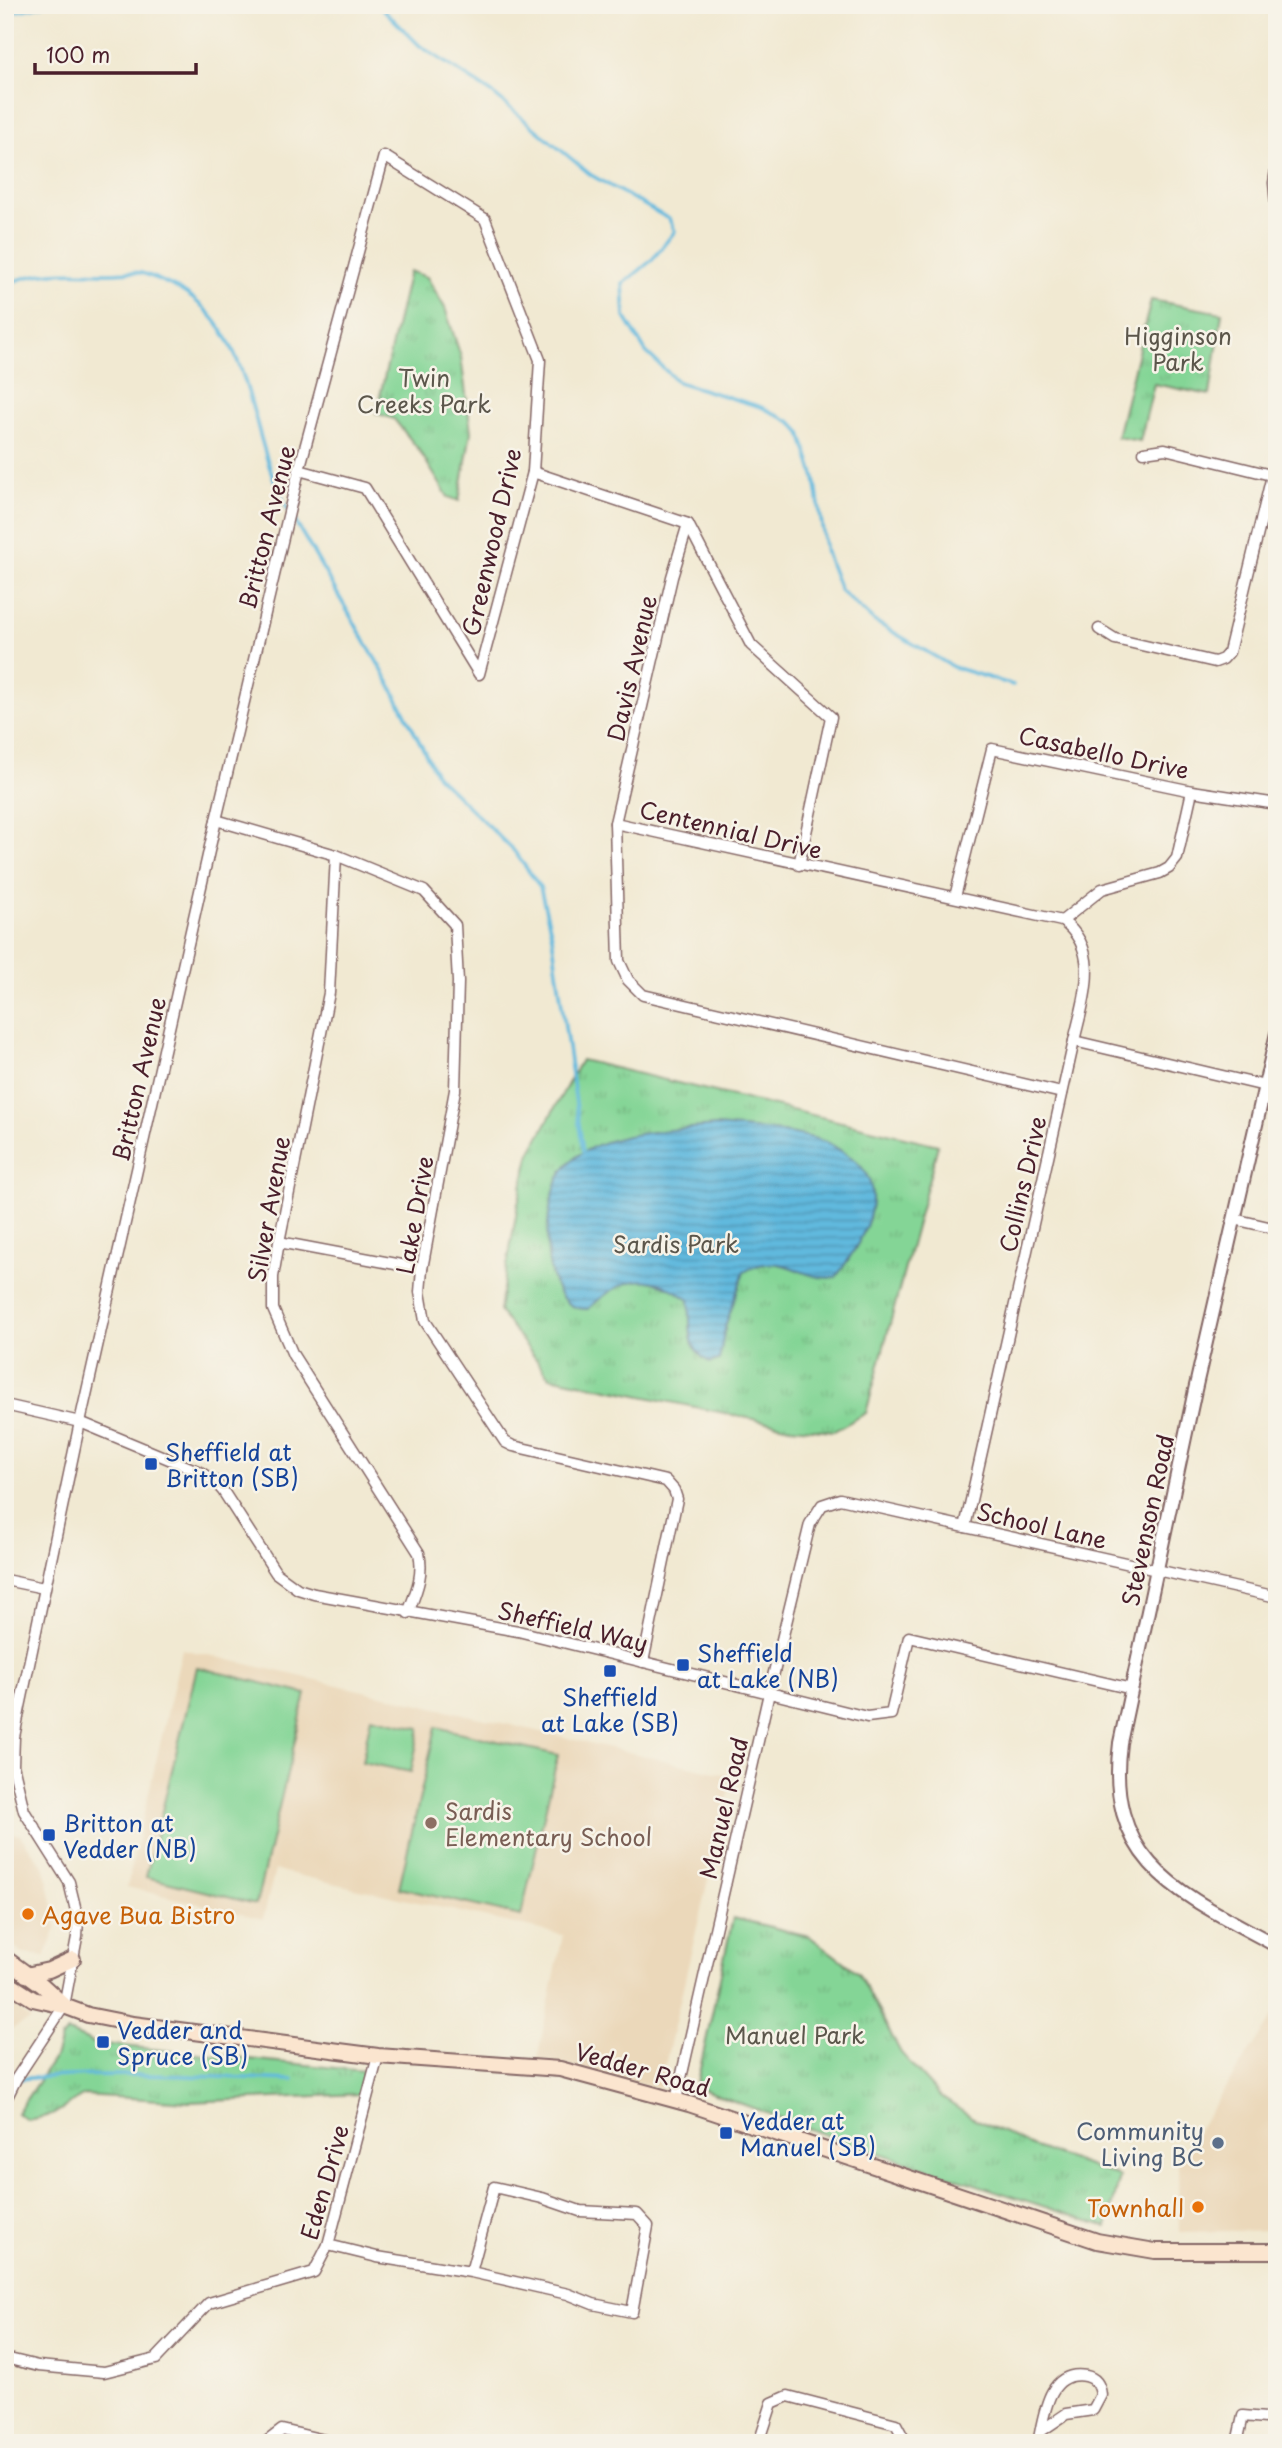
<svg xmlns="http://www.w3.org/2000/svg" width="1282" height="2448" font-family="'Playpen Sans',sans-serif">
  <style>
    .built { fill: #ebd8ba }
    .grass { fill: #84d596; stroke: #677a60; stroke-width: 2 }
    .park { fill: url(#park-tufts); stroke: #677a60; stroke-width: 2 }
    .water { fill: url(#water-rules); stroke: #556c84; stroke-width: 2 }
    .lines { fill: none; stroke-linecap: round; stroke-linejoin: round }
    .stream { stroke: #60b9de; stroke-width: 3.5 }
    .minor-casing { stroke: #846665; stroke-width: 13 }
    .tertiary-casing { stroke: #846665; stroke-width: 16 }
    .secondary-casing { stroke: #846665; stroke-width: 18 }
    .minor { stroke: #fff; stroke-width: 10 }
    .tertiary { stroke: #fff; stroke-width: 12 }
    .secondary { stroke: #fbe5cf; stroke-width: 14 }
    .transit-dot { fill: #1a4fb4; stroke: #f7f3e8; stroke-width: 2.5 }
    .education-dot { fill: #8d6e63; stroke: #f7f3e8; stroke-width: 2.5 }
    .food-dot { fill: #e8710a; stroke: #f7f3e8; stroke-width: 2.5 }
    .service-dot { fill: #5c6f8a; stroke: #f7f3e8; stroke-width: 2.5 }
    .labels { text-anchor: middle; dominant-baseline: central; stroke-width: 5; stroke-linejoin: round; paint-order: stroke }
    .park-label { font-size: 23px; fill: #5b564b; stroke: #f7f3e8 }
    .street-label { font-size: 23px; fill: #4a1f2b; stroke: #f7f3e8 }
    .transit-label { font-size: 23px; fill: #164399; stroke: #f7f3e8; text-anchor: start }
    .education-label { font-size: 23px; fill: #785e54; stroke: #f7f3e8; text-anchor: start }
    .food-label { font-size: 23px; fill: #c56008; stroke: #f7f3e8; text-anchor: start }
    .service-label { font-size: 23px; fill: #4e5e75; stroke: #f7f3e8; text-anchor: end }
  </style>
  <defs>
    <pattern id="park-tufts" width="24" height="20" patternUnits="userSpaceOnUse" patternTransform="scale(1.75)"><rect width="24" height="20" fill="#84d596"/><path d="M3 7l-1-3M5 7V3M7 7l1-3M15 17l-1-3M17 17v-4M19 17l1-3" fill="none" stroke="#74b681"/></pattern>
    <pattern id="water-rules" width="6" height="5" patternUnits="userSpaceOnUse" patternTransform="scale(1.75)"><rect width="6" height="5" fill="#60b9de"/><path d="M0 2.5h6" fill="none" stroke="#5196b4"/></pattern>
  </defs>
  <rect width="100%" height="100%" fill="#f7f3e8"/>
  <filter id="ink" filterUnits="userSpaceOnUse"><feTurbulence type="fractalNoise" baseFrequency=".0143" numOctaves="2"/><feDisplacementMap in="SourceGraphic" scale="14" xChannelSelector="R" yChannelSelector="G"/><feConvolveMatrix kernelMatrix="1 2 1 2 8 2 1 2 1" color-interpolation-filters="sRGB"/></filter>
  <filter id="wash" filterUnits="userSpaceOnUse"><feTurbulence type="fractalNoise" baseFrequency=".00686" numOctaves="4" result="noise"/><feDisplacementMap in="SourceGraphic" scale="28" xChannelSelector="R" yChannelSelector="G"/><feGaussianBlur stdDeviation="1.57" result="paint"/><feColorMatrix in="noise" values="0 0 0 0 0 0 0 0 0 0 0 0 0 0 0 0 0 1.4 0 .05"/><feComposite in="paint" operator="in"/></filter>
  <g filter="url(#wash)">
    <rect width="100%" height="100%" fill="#f1e9d2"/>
    <g class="built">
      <polygon points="182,1649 732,1776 660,2087 537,2059 563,1935 275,1870 263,1919 127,1887"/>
      <polygon points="5,1831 20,1835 45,1869 57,1926 45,1956 24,1954 5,1939"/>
      <polygon points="5,1998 31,2020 5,2032"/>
      <polygon points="1277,2010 1277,2230 1179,2232 1178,2160"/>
    </g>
    <g class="grass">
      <polygon points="197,1667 306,1694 256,1904 146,1877"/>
      <polygon points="371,1717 420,1728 411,1772 362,1762"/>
      <polygon points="436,1727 558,1755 521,1916 399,1888"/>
    </g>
    <g class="park">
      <polygon points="409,271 427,277 445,308 461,357 471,432 459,501 448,497 419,450 394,419 376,413"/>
      <polygon points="1151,300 1222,313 1210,395 1154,384 1140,441 1117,437"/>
      <polygon points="581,1060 938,1145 866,1413 834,1431 791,1427 550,1377 499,1311 518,1204 530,1153"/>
      <polygon points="733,1918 809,1936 858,1973 901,2053 941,2097 971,2117 1032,2146 1120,2177 1107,2227 845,2142 696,2087"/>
      <polygon points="68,2032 94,2043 365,2071 359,2094 189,2102 84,2095 52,2115 27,2120 17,2113 56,2055 61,2038"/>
    </g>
    <path class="water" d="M715,1126C751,1129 792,1130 826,1142C833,1145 839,1150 845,1153C897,1185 863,1241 836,1277C800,1283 784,1248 744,1272L726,1324L719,1360L710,1363C684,1346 692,1328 689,1300C648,1270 624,1276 588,1309C534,1312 541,1194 567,1165C598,1131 673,1130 715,1126Z"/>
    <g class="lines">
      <g class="stream">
        <polyline points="379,5 420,46 492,93 591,175 669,219 675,231 652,260 623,284 625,317 646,352 678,382 761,407 791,422 801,433 815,478 826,553 840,590 874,621 953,667 1013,685"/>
        <polyline points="5,14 43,5"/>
        <path d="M5,285C39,269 72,272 109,273C120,273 131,271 141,273C150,275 158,280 166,283C259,323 244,433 288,509"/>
        <polyline points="292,516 390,684 437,776 514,851 540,887 552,936 583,1152"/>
        <path d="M5,2080C101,2071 197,2076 293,2080"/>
      </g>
    </g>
  </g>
  <g filter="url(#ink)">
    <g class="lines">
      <g class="minor-casing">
        <g id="minor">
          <polyline points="1277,163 1274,183 1277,215"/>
          <polyline points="1144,452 1165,449 1271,475"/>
          <polyline points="533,472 688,524 751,645 831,717 799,865"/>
          <polyline points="1099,629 1115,639 1215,662 1223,659 1229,652 1277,455"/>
          <polyline points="216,820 336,855 424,891 455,925 458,982 455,1090 422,1269 420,1292 425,1321 505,1442 513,1446 666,1481 674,1490 677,1499 643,1662"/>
          <polyline points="615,823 672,577 688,524"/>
          <path d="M336,855L329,993L279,1242L273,1277V1309L293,1355L419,1553C424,1575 416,1592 408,1613"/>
          <polyline points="955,897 992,749 1192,791 1277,804"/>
          <polyline points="1062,921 1102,889 1160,873 1169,868 1177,858 1192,791"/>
          <path d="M1062,1093L643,995L628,980L619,961L615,823L1062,921C1103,950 1083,1001 1074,1041"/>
          <polyline points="1234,1219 1277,1229"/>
          <polyline points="279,1242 422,1269"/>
          <polyline points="5,1405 80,1422 200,1472 214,1481 223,1491 276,1573 298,1589 314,1594 518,1631 867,1717 891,1714 909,1637 1132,1689"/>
          <polyline points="965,1527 1074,1041 1265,1086"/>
          <polyline points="5,1580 44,1588"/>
          <polyline points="676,2100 769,1693 810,1524 822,1505 840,1499 1277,1597"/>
          <polyline points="5,2101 16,2079 64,2006 77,1937 78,1919 69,1882 24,1811 13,1765 14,1737 20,1707 80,1422 216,820 299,470 384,156 485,219 540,360 533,472 479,674 365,488 299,470"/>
          <polyline points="328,2245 377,2257 471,2272 568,2294 593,2304 632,2312 648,2226 637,2214 580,2211 542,2198 494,2187 471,2272"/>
          <polyline points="5,2358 38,2366 104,2372 156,2359 209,2303 314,2272 328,2245 378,2056"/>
          <polyline points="265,2443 282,2430 337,2443"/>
          <polyline points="759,2443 772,2403 788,2396 896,2424 903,2437 903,2443"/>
          <path d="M1038,2443C1044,2417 1047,2369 1086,2376C1096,2378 1100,2385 1101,2395L1093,2410L1066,2414L1041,2431"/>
          <polyline points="1237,2443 1243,2416 1277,2419"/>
        </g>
      </g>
      <g class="tertiary-casing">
        <path id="tertiary" d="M1277,1033L1195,1390L1120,1743C1104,1866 1186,1896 1277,1946"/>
      </g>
      <g class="secondary-casing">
        <g id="secondary">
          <polyline points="5,1958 42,1985 64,2005"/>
          <polyline points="26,1975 49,1970 73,1959"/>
          <polyline points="5,1981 33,1999 64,2006 88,2015 133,2024 378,2056 560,2069 689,2104 1097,2241 1155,2251 1277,2251"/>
        </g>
      </g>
      <use href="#minor" class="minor"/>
      <use href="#tertiary" class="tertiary"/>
      <use href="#secondary" class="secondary"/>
    </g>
  </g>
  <g class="transit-dot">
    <rect x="144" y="1457" width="14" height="14" rx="3.5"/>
    <rect x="676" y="1658" width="14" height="14" rx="3.5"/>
    <rect x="603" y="1664" width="14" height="14" rx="3.5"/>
    <rect x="42" y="1828" width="14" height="14" rx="3.5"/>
    <rect x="96" y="2035" width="14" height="14" rx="3.5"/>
    <rect x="719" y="2126" width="14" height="14" rx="3.5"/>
  </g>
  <circle class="education-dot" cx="431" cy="1823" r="7"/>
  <g class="food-dot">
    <circle cx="28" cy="1914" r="7"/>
    <circle cx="1198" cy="2207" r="7"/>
  </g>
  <circle class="service-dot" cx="1218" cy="2143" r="7"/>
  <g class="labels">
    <g class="park-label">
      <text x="1178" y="335">Higginson<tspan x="1178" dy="26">Park</tspan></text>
      <text x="424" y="377">Twin<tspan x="424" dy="26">Creeks Park</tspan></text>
      <text x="676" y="1243">Sardis Park</text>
      <text x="795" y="2034">Manuel Park</text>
    </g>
    <g class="street-label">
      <text transform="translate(266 527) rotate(-76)">Britton Avenue</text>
      <text transform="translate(491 542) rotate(-77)">Greenwood Drive</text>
      <text transform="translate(631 668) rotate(-77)">Davis Avenue</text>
      <text transform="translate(1104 752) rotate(12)">Casabello Drive</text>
      <text transform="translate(731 829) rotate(13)">Centennial Drive</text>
      <text transform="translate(138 1079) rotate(-77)">Britton Avenue</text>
      <text transform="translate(1022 1184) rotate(-77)">Collins Drive</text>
      <text transform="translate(268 1209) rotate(-80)">Silver Avenue</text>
      <text transform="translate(414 1215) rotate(-80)">Lake Drive</text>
      <text transform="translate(1147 1520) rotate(-78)">Stevenson Road</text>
      <text transform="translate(1042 1525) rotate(13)">School Lane</text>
      <text transform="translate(573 1626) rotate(13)">Sheffield Way</text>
      <text transform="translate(723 1808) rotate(-77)">Manuel Road</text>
      <text transform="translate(643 2069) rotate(16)">Vedder Road</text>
      <text transform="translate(324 2182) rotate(-74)">Eden Drive</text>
    </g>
    <g class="transit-label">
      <text x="165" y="1451">Sheffield at<tspan x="165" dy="26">Britton (SB)</tspan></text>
      <text x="697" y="1652">Sheffield<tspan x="697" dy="26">at Lake (NB)</tspan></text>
      <text x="610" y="1696" text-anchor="middle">Sheffield<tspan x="610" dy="26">at Lake (SB)</tspan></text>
      <text x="63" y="1822">Britton at<tspan x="63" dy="26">Vedder (NB)</tspan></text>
      <text x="117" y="2029">Vedder and<tspan x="117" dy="26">Spruce (SB)</tspan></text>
      <text x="740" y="2120">Vedder at<tspan x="740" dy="26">Manuel (SB)</tspan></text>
    </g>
    <g class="education-label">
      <text x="445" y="1810">Sardis<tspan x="445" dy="26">Elementary School</tspan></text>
    </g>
    <g class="food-label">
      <text x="42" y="1914">Agave Bua Bistro</text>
      <text x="1184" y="2207" text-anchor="end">Townhall</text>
    </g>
    <g class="service-label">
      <text x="1204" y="2130">Community<tspan x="1204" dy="26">Living BC</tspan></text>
    </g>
  </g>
  <rect width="1282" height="2448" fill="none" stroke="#f7f3e8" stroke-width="28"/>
  <path d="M35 63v10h161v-10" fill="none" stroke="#4a1f2b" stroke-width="3.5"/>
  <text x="46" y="63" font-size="21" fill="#4a1f2b" stroke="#f7f3e8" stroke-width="5" paint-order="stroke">100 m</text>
</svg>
